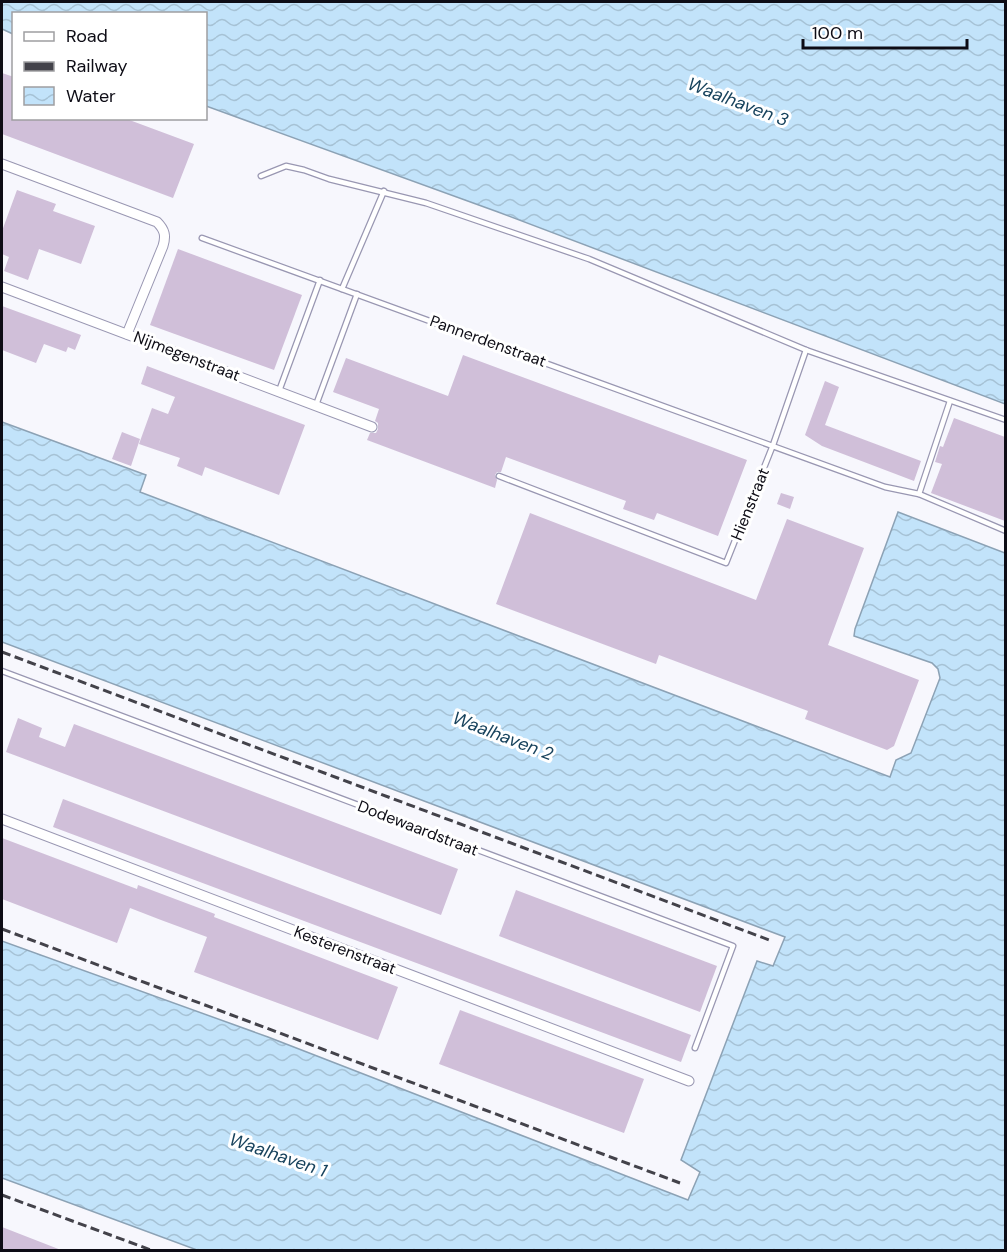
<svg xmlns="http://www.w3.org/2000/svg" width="1007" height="1252" font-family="'DM Sans',sans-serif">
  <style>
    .water { fill: url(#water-waves); stroke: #8ca2b5; stroke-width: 1.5 }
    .building { fill: #d0bfd9 }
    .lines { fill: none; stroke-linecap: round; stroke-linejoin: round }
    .lane-casing { stroke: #9997b2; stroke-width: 7 }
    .street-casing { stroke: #9997b2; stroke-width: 11 }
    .lane { stroke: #fff; stroke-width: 4.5 }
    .street { stroke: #fff; stroke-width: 9 }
    .rail { stroke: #43424a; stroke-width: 3; stroke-dasharray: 9 4.5; stroke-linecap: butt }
    .labels { text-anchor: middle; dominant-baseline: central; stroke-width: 6; stroke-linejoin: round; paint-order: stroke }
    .street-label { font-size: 16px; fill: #0d0c15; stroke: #fff }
    .water-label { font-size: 18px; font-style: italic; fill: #18435d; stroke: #fff }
  </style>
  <defs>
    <pattern id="water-waves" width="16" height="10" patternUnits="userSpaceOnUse" patternTransform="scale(1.5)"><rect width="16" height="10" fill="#c2e3fa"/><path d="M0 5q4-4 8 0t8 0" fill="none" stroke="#a6c2d5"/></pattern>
  </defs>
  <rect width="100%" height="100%" fill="#f7f7fd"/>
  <g class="water">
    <polygon points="2,2 1005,2 1005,404 498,212 206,106 206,14 14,14 13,34 2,29"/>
    <polygon points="2,422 146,475 140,492 890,777 896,760 911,753 940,678 938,669 932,663 854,636 855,629 898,512 1005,553 1005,1250 197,1250 2,1178 2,941 268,1037 688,1200 700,1172 681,1160 757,961 773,966 785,937 2,642"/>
  </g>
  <g class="building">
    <polygon points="2,73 14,77 14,118 124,118 194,144 173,198 2,134"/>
    <polygon points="17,190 56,204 53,211 95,226 81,264 39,249 28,280 4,271 9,257 2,254 2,231"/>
    <polygon points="178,249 302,295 274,370 150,325"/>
    <polygon points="2,306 81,335 75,350 68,347 66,352 44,344 36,363 2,350"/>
    <polygon points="463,355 747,460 718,536 657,513 654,520 623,509 626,501 506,457 501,472 497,472 495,475 497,480 495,488 367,440 370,433 376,433 378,429 378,423 375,421 379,409 333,392 346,358 448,396"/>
    <polygon points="147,366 305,425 279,495 205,467 202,476 177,466 180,458 139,444 152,408 168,414 175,397 141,384"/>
    <polygon points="825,381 839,387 825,425 921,461 914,481 822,446 805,435"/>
    <polygon points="954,418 1005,437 1005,521 931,493 942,464 935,462 940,446 943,447"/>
    <polygon points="122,432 140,439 131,466 112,459"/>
    <polygon points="781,493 794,497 790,509 777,504"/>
    <polygon points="530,513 756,600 787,519 864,548 828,645 919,680 894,746 887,750 805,719 808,711 659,655 656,664 496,604"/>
    <polygon points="18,718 42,728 39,737 65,747 74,724 458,869 441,915 6,752"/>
    <polygon points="63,799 691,1035 681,1062 53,827"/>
    <polygon points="2,838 137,889 138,885 215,914 214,917 398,987 378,1040 194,972 207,937 161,920 130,908 117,943 2,899"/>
    <polygon points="516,890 717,966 700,1012 499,936"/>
    <polygon points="460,1010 644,1079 624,1133 439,1064"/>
    <polygon points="2,1227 61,1250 60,1251 2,1251"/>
  </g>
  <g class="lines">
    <g class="lane-casing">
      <g id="lane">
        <polyline points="261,176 286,166 304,170 329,179 426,203 589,259 806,350 1006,420"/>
        <polyline points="202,238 885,487 919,494 1006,531"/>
        <polyline points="342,289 384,191"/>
        <polyline points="279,391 320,280"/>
        <polyline points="316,405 357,294"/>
        <polyline points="499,476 726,563 773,445 806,350"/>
        <polyline points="919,494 950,401"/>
        <polyline points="2,671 733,946 695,1048"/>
      </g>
    </g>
    <g class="street-casing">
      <g id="street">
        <path d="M2,164L157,222C165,230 166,236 163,246L127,334"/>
        <polyline points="2,287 372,427"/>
        <polyline points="2,819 689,1081"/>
      </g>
    </g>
    <use href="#lane" class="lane"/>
    <use href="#street" class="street"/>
    <g class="rail">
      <polyline points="2,652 772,941"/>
      <polyline points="2,929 680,1183"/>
      <polyline points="2,1195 151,1250"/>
    </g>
  </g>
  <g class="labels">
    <g class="street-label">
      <text transform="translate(488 341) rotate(20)">Pannerdenstraat</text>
      <text transform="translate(187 356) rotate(21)">Nijmegenstraat</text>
      <text transform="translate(750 504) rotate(-68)">Hienstraat</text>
      <text transform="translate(418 828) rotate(21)">Dodewaardstraat</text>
      <text transform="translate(345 950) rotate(21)">Kesterenstraat</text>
    </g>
    <g class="water-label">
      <text transform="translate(738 102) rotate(21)">Waalhaven 3</text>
      <text transform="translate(503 736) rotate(21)">Waalhaven 2</text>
      <text transform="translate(278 1155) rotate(19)">Waalhaven 1</text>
    </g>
  </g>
  <rect width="1007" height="1252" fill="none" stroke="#0d0c15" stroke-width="6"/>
  <rect x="12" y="12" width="195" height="108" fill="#ffffff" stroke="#9e9ea1" stroke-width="1.5"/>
  <rect x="24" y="32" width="30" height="9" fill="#ffffff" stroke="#9e9ea1" stroke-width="1.5"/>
  <text x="66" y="42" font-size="18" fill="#0d0c15">Road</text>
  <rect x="24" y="62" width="30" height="9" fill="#43424a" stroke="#9e9ea1" stroke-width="1.5"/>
  <text x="66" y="72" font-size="18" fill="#0d0c15">Railway</text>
  <rect x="24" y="87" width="30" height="18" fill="url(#water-waves)" stroke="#9e9ea1" stroke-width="1.5"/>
  <text x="66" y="102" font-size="18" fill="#0d0c15">Water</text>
  <path d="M803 39v9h164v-9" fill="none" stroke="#0d0c15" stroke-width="3"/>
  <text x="812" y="39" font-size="18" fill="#0d0c15" stroke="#ffffff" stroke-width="4.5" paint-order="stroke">100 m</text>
</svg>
